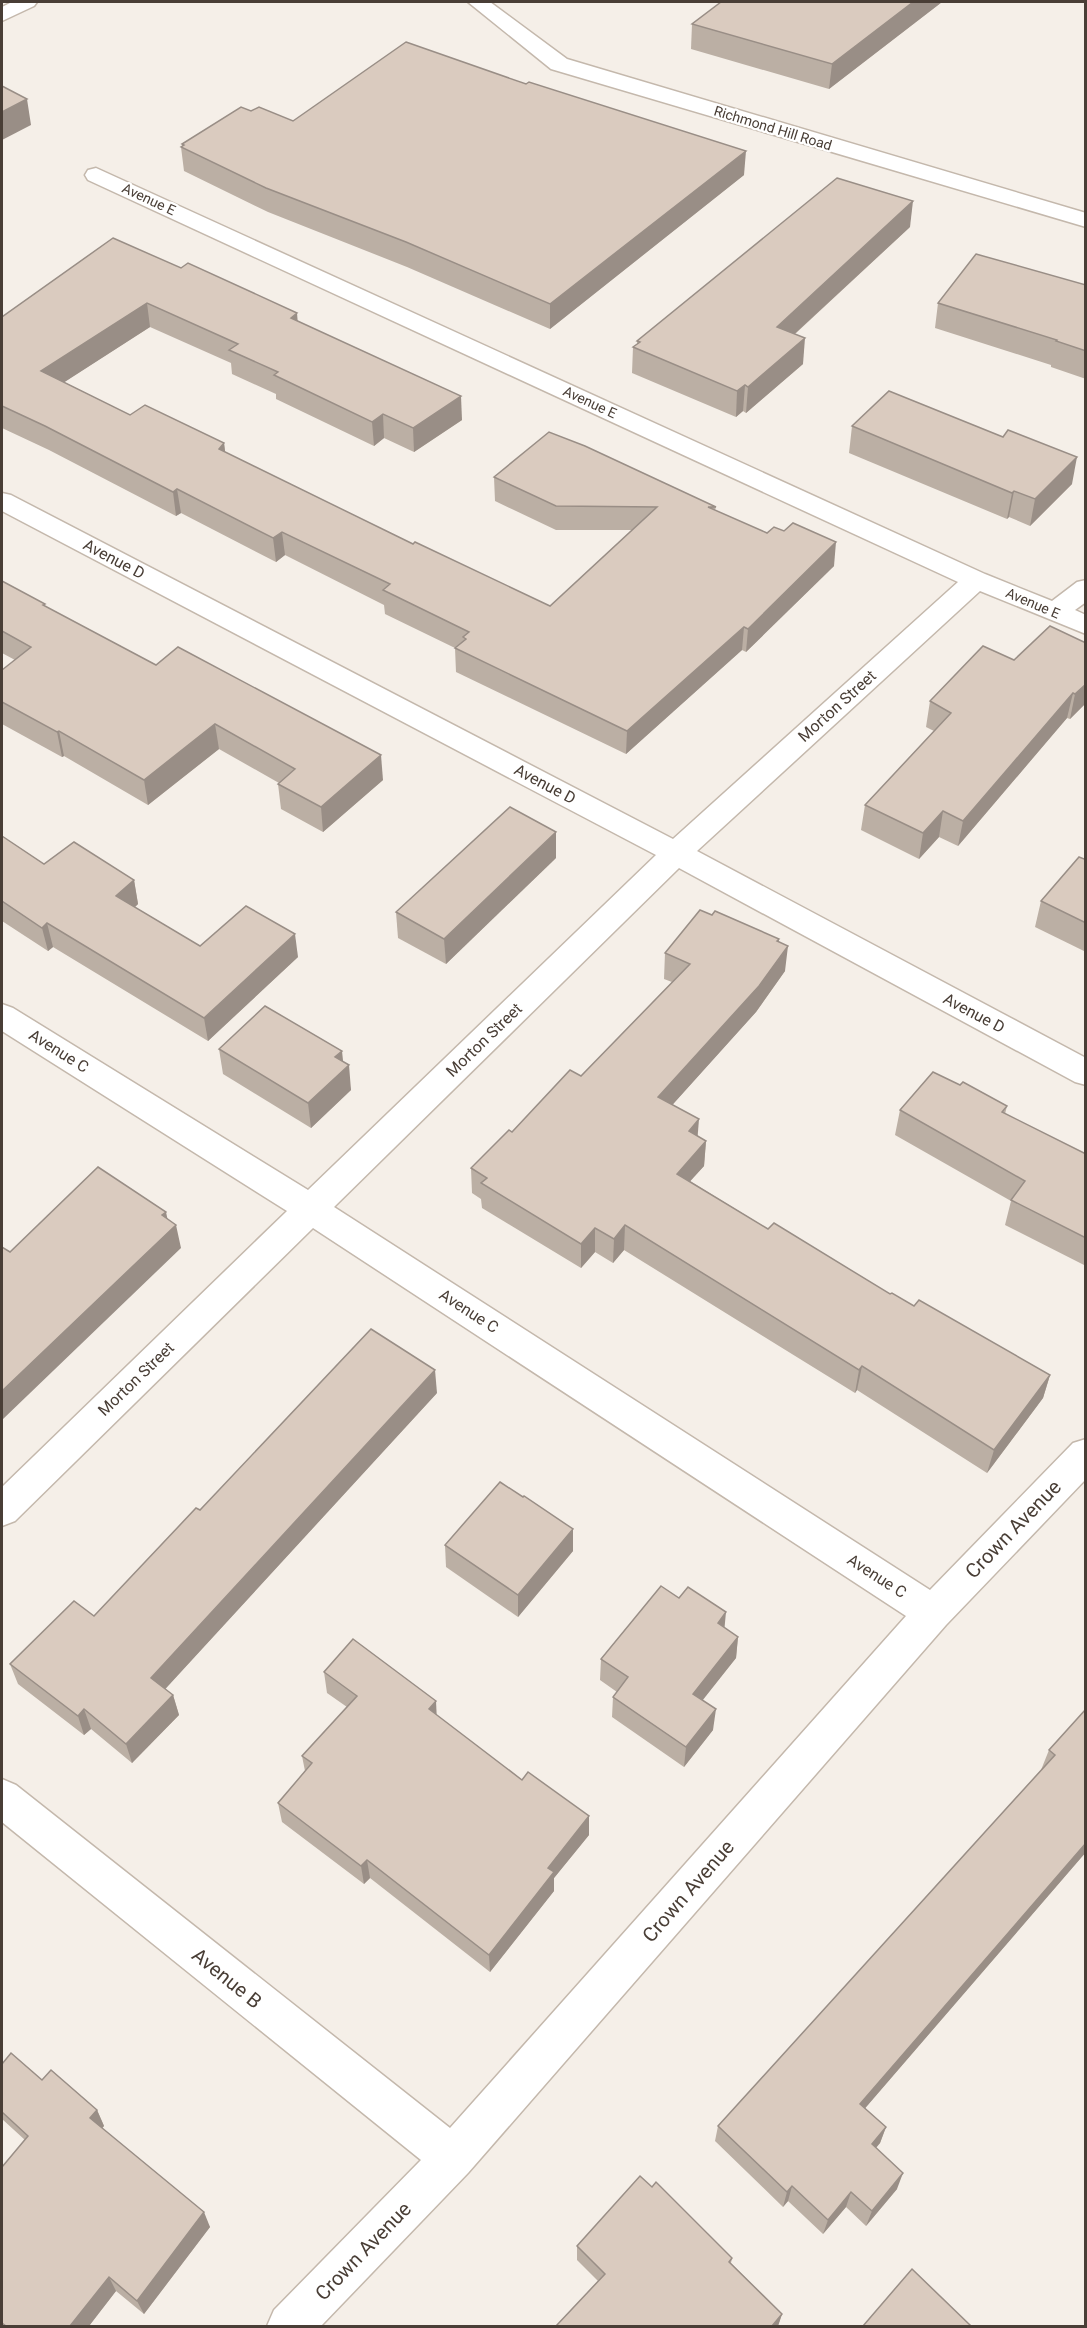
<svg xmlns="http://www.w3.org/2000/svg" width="1087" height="2328" font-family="Roboto,sans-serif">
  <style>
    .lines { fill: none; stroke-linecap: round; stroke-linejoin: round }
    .minor-casing { stroke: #c4b8ac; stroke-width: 3 }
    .minor { fill: #fff; fill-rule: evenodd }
    .wall { fill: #bbafa4 }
    .shaded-wall { fill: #998e86 }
    .building { fill: #dacbbf; stroke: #998e86; stroke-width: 1.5 }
    .labels { text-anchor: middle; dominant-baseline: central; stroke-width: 4.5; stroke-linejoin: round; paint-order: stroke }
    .far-street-label { font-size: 14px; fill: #493e36; stroke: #fff }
    .street-label { font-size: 16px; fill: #493e36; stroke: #fff }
    .near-street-label { font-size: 20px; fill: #493e36; stroke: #fff }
  </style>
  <rect width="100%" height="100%" fill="#f5efe8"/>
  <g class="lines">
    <g class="minor-casing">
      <g id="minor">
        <polygon points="12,2 37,2 34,6 2,21 2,7"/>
        <polygon points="468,2 490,2 567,59 1086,213 1086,227 551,69"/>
        <polygon points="96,168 985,574 1052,601 1077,582 1086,580 1086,602 1075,610 1086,615 1086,634 980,591 697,851 1086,1058 1086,1085 1075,1082 679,868 334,1207 930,1590 1073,1443 1086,1439 1086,1479 946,1625 468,2173 321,2326 267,2326 274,2310 421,2160 2,1822 2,1779 16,1785 450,2128 906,1616 313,1228 15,1521 2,1526 2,1487 287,1211 2,1031 2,1004 13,1008 308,1190 656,855 2,511 2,493 11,495 673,839 958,582 88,180 85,175 88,170"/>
      </g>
    </g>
    <use href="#minor" class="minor"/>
  </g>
  <g class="wall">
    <polygon points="721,2 942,2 829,89 691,49 692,24"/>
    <polygon points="251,111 293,121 744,175 550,329 407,267 268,212 184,171 181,147 182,146 182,144"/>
    <polygon points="910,227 795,334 803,364 746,413 743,411 736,417 632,373 633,347 637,344 637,341"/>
    <polygon points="113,238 298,321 462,420 414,452 384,438 374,446 276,399 276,394 232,374 231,363 150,327 64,382 130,415 224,443 225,452 413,544 550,606 632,530 556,530 495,501 494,477 716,507 715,510 834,566 746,652 742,650 626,754 456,672 455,648 385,614 384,605 285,555 276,562 181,513 176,516 49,450 2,428 2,317"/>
    <polygon points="1086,285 1086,379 1051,367 1051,365 935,328 938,303"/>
    <polygon points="852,426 1072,484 1030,526 1009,517 1007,519 849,453"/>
    <polygon points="2,581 46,607 156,665 383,780 323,832 281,809 278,784 279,783 219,749 148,805 64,756 62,757 2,724 2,670 15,660 2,653"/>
    <polygon points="1086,643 1086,703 1070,719 1067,718 958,846 939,837 919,859 861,830 865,805 934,731 926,727 930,701 1014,660"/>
    <polygon points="2,836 44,864 134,880 138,904 135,907 200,946 298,957 208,1041 53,947 48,951 2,921"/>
    <polygon points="556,858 446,964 398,938 396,912"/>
    <polygon points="1086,858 1086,952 1035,927 1041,901"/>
    <polygon points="779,942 785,971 756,1012 672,1105 697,1136 706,1141 704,1166 690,1181 768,1229 890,1294 1050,1375 1043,1398 987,1473 857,1390 855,1393 624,1250 613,1263 595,1252 581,1268 482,1208 481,1199 472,1193 471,1168 512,1132 581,1076 672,982 664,979 665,953"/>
    <polygon points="219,1049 343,1062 351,1090 311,1128 223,1074"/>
    <polygon points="960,1085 1007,1106 1005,1114 1086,1154 1086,1266 1005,1225 1011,1201 895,1135 900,1110"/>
    <polygon points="437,1393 165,1689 173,1695 179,1715 132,1763 91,1729 84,1735 18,1684 10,1664 94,1616 200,1510"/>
    <polygon points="523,1497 573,1551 518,1617 446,1567 445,1545"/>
    <polygon points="724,1628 738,1637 736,1658 702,1700 713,1730 684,1767 612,1717 613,1697 617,1692 600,1680 601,1659"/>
    <polygon points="324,1672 437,1716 522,1780 589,1816 589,1835 554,1878 554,1891 490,1972 370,1878 364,1884 282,1822 278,1803 305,1771 302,1756 347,1707 327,1693"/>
    <polygon points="1086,1709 1086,1852 865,2108 886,2127 880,2143 876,2148 897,2189 866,2226 846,2207 823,2234 788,2201 783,2207 715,2141 718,2126 1041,1770 1049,1750"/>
    <polygon points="2,2064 42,2080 97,2110 104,2126 102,2128 210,2227 144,2314 116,2291 89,2326 2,2326 2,2167 25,2140 2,2119"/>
    <polygon points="577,2246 732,2258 731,2263 782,2314 778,2326 556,2326 598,2281 577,2260"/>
  </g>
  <g class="shaded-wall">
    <polygon points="913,2 942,2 829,89 832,64"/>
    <polygon points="27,99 31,125 2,140 2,112"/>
    <polygon points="746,151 744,175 550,329 550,304"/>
    <polygon points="913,201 910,227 775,352 777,327"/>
    <polygon points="147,303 150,327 46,394 41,371"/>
    <polygon points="297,313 299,337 291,318"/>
    <polygon points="805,338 803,364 746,413 748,387"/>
    <polygon points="745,385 743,411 736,417 737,391"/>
    <polygon points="461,396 462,420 414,452 413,428"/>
    <polygon points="383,414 384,438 374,446 372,422"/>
    <polygon points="224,443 227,467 219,449"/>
    <polygon points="1077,457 1072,484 1030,526 1035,499"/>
    <polygon points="177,489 181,513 176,516 173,492"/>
    <polygon points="1014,491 1009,517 1007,519 1012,493"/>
    <polygon points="282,532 285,555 276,562 273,538"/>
    <polygon points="836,542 834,566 746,652 748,629"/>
    <polygon points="744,627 742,650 626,754 627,731"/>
    <polygon points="1086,684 1086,703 1070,719 1075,694"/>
    <polygon points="1073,693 1067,718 958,846 963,821"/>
    <polygon points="215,724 219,749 148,805 144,780"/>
    <polygon points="59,731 64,756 62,757 57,732"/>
    <polygon points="381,755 383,780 323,832 321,807"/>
    <polygon points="943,811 939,837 919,859 923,833"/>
    <polygon points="556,832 556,858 446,964 444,939"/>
    <polygon points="134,880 138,904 121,920 116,896"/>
    <polygon points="47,923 53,947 48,951 42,928"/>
    <polygon points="295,934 298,957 208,1041 204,1018"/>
    <polygon points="779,939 777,962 788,946 785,971 756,1012 657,1122 658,1097"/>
    <polygon points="342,1051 344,1070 349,1065 351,1090 311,1128 308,1103 335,1057"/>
    <polygon points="699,1119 697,1144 689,1131"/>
    <polygon points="706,1141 704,1166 675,1198 677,1174"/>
    <polygon points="166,1212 170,1231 176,1225 181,1248 2,1420 2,1391 162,1215"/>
    <polygon points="625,1225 624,1250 613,1263 614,1239"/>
    <polygon points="595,1228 595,1252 581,1268 581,1244"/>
    <polygon points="862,1366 857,1390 855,1393 859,1370"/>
    <polygon points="435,1370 437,1393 157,1698 151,1678"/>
    <polygon points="1050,1375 1043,1398 987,1473 994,1450"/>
    <polygon points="573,1529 573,1551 518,1617 518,1595"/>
    <polygon points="726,1612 724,1633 718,1623"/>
    <polygon points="738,1637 736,1658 691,1715 693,1694"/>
    <polygon points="173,1695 179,1715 132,1763 126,1744"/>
    <polygon points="436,1701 437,1722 429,1709"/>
    <polygon points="84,1709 91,1729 84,1735 78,1716"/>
    <polygon points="716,1709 713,1730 684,1767 686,1747"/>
    <polygon points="589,1816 589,1835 554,1878 554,1891 490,1972 489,1955 548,1868"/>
    <polygon points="1086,1843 1086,1852 855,2120 860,2104"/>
    <polygon points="367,1860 370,1878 364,1884 361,1866"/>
    <polygon points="97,2110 104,2126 98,2133 90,2118"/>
    <polygon points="886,2127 880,2143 866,2159 872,2144"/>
    <polygon points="903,2173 897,2189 866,2226 872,2211"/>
    <polygon points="792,2186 788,2201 783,2207 787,2192"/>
    <polygon points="851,2192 846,2207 823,2234 828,2220"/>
    <polygon points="204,2212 210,2227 144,2314 137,2301"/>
    <polygon points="109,2277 116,2291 89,2326 70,2326"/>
    <polygon points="782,2314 778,2326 772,2326"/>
  </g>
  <g class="building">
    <polygon points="721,2 913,2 832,64 692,24"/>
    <polygon points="406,42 526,84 529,82 746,151 550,304 406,242 266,188 181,147 184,145 182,144 241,107 251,111 259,107 293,121"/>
    <polygon points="2,86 27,99 2,112"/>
    <polygon points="837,178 913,201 777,327 805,338 748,387 745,385 737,391 633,347 640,342 637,341"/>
    <polygon points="113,238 181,268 188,263 297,313 291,318 461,396 413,428 383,414 372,422 274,375 278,372 229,350 238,344 147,303 41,371 130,415 145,405 224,443 219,449 413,544 415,542 550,606 657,507 556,506 494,477 549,432 585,446 716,507 708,507 767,533 774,527 784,531 793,523 836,542 748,629 744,627 627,731 455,648 466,639 463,637 469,632 383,590 390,584 282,532 273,538 177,489 173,492 45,426 2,406 2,317"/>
    <polygon points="976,254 1086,285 1086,351 1056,341 1057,340 938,303"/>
    <polygon points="889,391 1003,437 1008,430 1077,457 1035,499 1014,491 1012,493 852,426"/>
    <polygon points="2,581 45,604 43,605 156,665 178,647 381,755 321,807 278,784 295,769 215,724 144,780 59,731 57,732 2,702 2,670 31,647 2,631"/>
    <polygon points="1050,626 1086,643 1086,684 1075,694 1073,693 963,821 943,811 923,833 865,805 951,713 930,701 983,646 1014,660"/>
    <polygon points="510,807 556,832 444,939 396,912"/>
    <polygon points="2,836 44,864 74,842 134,880 116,896 200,946 246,906 295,934 204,1018 47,923 42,928 2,901"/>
    <polygon points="1079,857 1084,859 1086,858 1086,923 1041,901"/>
    <polygon points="700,910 712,915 715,911 779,939 777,941 788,946 759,986 658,1097 699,1119 689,1131 706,1141 677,1174 768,1229 774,1223 890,1294 892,1293 914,1306 919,1300 1050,1375 994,1450 862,1366 859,1370 625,1225 614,1239 595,1228 581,1244 481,1183 487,1178 471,1168 509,1130 512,1132 570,1070 581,1076 690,964 665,953"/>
    <polygon points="265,1006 342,1051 335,1057 349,1065 308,1103 219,1049"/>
    <polygon points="933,1072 960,1085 963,1082 1007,1106 1002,1112 1086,1154 1086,1238 1011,1200 1025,1181 900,1110"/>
    <polygon points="98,1167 166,1212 162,1215 176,1225 2,1391 2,1247 10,1252"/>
    <polygon points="371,1329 435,1370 151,1678 173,1695 126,1744 84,1709 78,1716 10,1664 74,1601 94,1616 196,1508 200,1510"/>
    <polygon points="500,1482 523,1497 524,1496 573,1529 518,1595 445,1545"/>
    <polygon points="661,1586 679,1598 688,1587 726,1612 718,1623 738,1637 693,1694 716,1709 686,1747 613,1697 628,1677 601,1659"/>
    <polygon points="353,1639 436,1701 429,1709 522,1780 528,1772 589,1816 548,1868 554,1872 489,1955 367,1860 361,1866 278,1803 312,1763 302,1756 357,1696 324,1672"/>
    <polygon points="1086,1709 1086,1843 860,2104 886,2127 872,2144 903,2173 872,2211 851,2192 828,2220 792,2186 787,2192 718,2126 1055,1755 1049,1750"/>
    <polygon points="11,2053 42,2080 51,2070 97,2110 90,2118 204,2212 137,2301 109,2277 70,2326 6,2326 2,2323 2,2167 28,2136 2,2112 2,2064"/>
    <polygon points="640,2176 652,2187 656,2182 732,2258 729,2262 782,2314 772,2326 556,2326 605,2274 577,2246"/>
    <polygon points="912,2269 971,2326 863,2326"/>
  </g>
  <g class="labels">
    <g class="far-street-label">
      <text transform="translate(773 128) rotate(17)">Richmond Hill Road</text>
      <text transform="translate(149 199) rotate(25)">Avenue E</text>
      <text transform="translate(590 402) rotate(25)">Avenue E</text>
      <text transform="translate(1033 603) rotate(23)">Avenue E</text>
    </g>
    <g class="street-label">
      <text transform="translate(114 559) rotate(28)">Avenue D</text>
      <text transform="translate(837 706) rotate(-42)">Morton Street</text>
      <text transform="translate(545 784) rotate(28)">Avenue D</text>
      <text transform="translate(974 1013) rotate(28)">Avenue D</text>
      <text transform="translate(484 1040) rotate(-44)">Morton Street</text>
      <text transform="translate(59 1051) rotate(32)">Avenue C</text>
      <text transform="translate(469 1311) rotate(33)">Avenue C</text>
      <text transform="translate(136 1379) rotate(-44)">Morton Street</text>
      <text transform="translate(877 1576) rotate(33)">Avenue C</text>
    </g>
    <g class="near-street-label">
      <text transform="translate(1013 1529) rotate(-46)">Crown Avenue</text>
      <text transform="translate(688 1891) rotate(-49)">Crown Avenue</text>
      <text transform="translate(227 1978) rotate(39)">Avenue B</text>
      <text transform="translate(363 2251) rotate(-46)">Crown Avenue</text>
    </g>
  </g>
  <rect width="1087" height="2328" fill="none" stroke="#493e36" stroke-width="6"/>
</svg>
